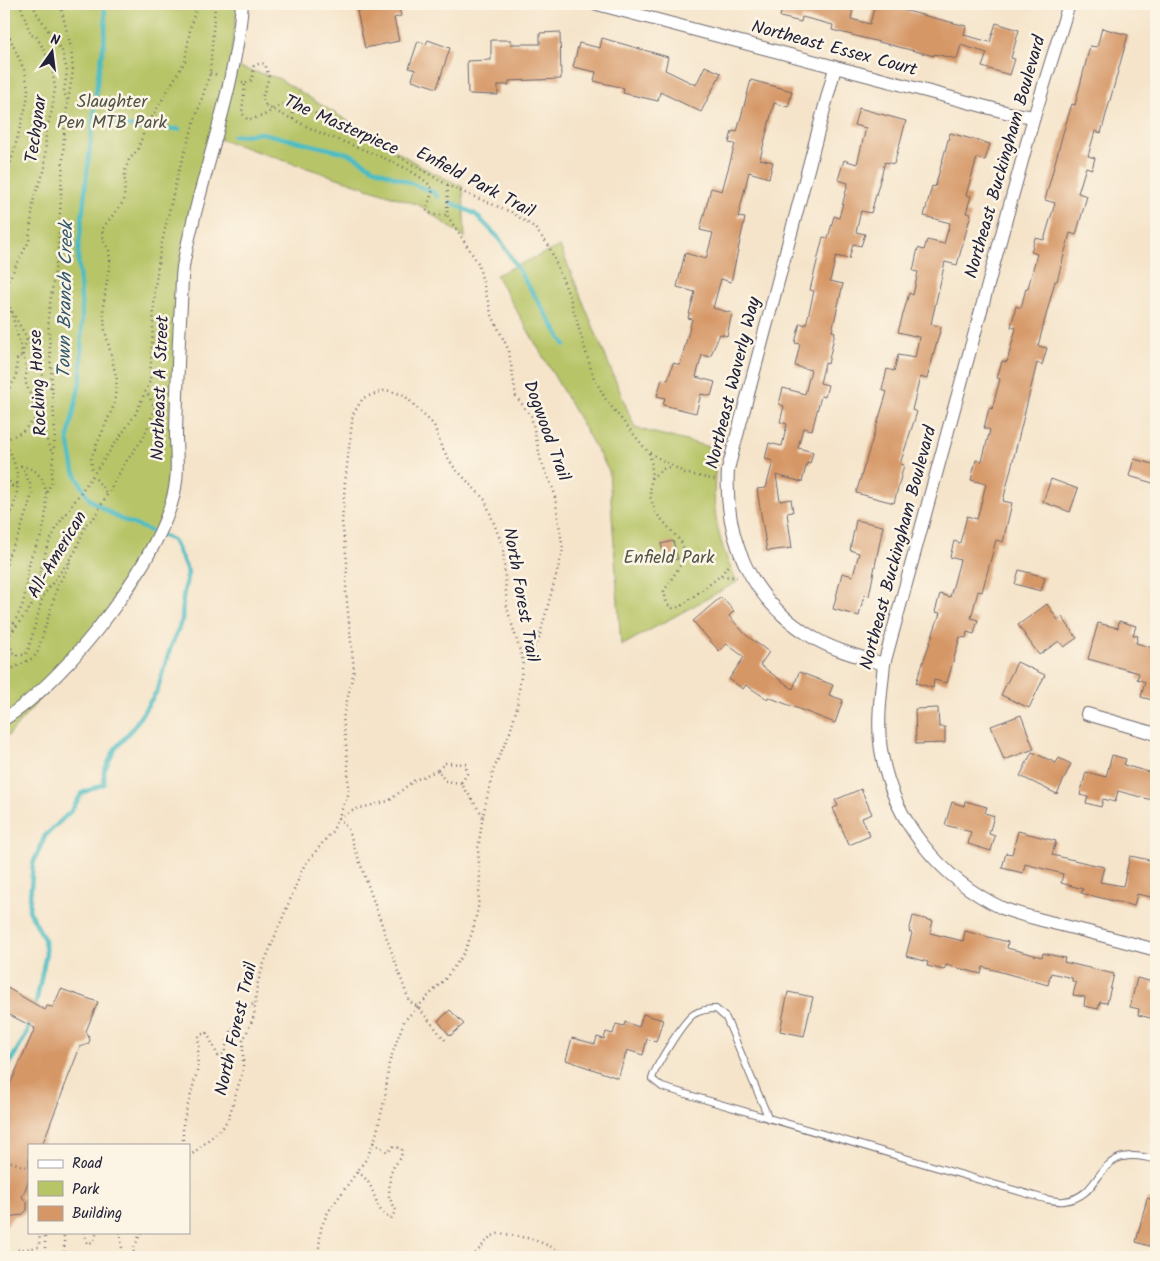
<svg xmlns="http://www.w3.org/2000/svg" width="1160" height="1261" font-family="Kalam,sans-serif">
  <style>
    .green { fill: #b7c567; stroke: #6c7451 }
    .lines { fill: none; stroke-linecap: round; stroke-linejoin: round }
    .stream { stroke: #4dbcc3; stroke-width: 4.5 }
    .building { fill: #d69766 }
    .lane-casing { stroke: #6c666d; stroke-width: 8 }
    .street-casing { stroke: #6c666d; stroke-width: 14 }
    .path { stroke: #6c666d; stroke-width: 2.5; stroke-dasharray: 1 4; stroke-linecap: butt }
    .lane { stroke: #fff; stroke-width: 6 }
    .street { stroke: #fff; stroke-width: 12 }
    .path-bridge { stroke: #6c666d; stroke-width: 2.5; stroke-dasharray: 1 4; stroke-linecap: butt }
    .labels { text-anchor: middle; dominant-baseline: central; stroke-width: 5; stroke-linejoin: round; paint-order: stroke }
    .street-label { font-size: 18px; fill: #22223b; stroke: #fcf5e5 }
    .park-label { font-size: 18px; fill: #4f5348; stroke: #fcf5e5 }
    .water-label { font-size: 19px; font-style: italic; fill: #31586b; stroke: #fcf5e5 }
  </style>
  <rect width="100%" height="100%" fill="#fcf5e5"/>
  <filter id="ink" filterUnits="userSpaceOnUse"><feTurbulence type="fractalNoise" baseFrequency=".02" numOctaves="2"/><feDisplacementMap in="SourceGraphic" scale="10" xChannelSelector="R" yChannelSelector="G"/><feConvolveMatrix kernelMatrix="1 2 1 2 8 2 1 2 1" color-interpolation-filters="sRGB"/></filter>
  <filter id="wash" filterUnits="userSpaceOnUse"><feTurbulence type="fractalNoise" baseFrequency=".0096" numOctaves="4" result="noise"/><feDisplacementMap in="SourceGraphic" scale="20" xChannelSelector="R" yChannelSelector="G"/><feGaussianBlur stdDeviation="1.12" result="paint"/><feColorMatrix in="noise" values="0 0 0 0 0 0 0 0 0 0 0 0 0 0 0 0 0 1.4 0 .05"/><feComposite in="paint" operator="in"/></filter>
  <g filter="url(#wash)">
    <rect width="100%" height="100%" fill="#f5e4ca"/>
    <g class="green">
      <polygon points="4,4 238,4 230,65 278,78 422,167 463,187 465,238 419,205 216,138 185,263 171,499 129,593 9,735 4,738"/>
      <path d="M560,246L635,428L718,449C710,503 714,533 737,582L621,646L609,471L496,275Z"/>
    </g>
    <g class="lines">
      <g class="stream">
        <polyline points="93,120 145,129 179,129"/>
        <polyline points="233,136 262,133 350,154 373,168 433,192 438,197"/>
        <polyline points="450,202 475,214 499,238 565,345"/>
        <path d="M35,1008L46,954L44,939L29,910L33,864L45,836L71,811L82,793L104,784V771L115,749L133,728L157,691L170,649L182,620L183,597L188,572L173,540L118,518L89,499L74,471L68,438L81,378L82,314L78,254L98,75C103,51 108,28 104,4"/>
        <polyline points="4,1072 25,1037 30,1020"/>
      </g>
    </g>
    <g id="blocks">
      <g class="building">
        <polygon points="389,4 398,4 401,16 394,18 399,41 365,48 357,11"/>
        <polygon points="783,4 802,4 815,7 815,4 854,4 851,19 870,24 875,4 887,4 887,6 966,26 964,35 990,42 996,23 1019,30 1011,58 1015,59 1010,75 982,67 987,53 961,45 957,59 934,54 934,56 832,30 833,25 802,17 801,22 780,17"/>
        <polygon points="1102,28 1128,35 1101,133 1095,131 1088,156 1095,158 1092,169 1086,167 1078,193 1087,196 1076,235 1070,233 1057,281 1055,281 1038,346 1047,348 1042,365 1037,363 1003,501 1012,503 1003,542 996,540 982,592 978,591 971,618 978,620 974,634 967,632 966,638 960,637 947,683 934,680 933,688 916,683 940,613 935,612 940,594 950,597 960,560 950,557 954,541 960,543 967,516 977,519 986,484 971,480 976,460 982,461 990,430 984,428 989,408 992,409 1000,379 997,378 1002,361 1007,362 1016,328 1011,327 1016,306 1021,308 1026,288 1028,288 1037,254 1031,252 1035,238 1044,240 1055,203 1045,200 1063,133 1072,104 1075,105 1090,46 1097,47"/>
        <polygon points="560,32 561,79 509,81 509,85 498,85 498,95 468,94 467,61 491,60 491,40 511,40 511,44 540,44 540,33"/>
        <polygon points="602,38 668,57 665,70 696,85 705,66 721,73 701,112 660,92 658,101 623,93 624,88 594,81 596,72 573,67 579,43 600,48"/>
        <polygon points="428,40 450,48 437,88 412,80 415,70 409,68 418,41 426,44"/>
        <polygon points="751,80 792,91 788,107 774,103 760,159 773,162 769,178 749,172 738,217 745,218 731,282 721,279 713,308 732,313 727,336 720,334 710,357 702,355 696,377 715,382 711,396 701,394 696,413 663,405 665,398 657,396 662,379 668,380 673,363 680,365 692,319 688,318 695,292 677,287 685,253 706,259 713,233 700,230 711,188 722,191 735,144 729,143 732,131 737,132"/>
        <polygon points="859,108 906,121 894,164 885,162 871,213 861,211 856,232 865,234 861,246 853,244 849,259 836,256 830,281 843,284 832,331 835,332 828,364 825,363 820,383 828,385 825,397 821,396 812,430 803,428 798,448 813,452 810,464 807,463 802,482 776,475 780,501 791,499 793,512 787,513 792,548 767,551 757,489 766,488 773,461 765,459 769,443 782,446 787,424 780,422 784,406 779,404 783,388 805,394 811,370 795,366 800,344 795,343 800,323 806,325 814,291 810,290 823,237 828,238 834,216 839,218 848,183 838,180 844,160 857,164 866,128 854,125"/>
        <polygon points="950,133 990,144 985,160 977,158 966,195 971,196 966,213 971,214 957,265 945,262 931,324 941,327 927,379 920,377 912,410 917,412 900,464 904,465 894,503 856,493 887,392 882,390 887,369 894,371 898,355 915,358 919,337 898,332 909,293 913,295 918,272 913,271 918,248 924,250 927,240 944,244 950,223 924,216 932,186 935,187"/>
        <polygon points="1134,459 1156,465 1156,484 1129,476"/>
        <polygon points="1051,479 1078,489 1070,512 1043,502"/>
        <polygon points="856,520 883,526 869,596 864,595 859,616 833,609 842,573 853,576 859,553 850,550"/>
        <polygon points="673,541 678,559 666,562 661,544"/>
        <polygon points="1019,570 1045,577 1041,591 1015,584"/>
        <polygon points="721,597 734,611 729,616 747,636 769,652 760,665 793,689 799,672 833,685 829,695 843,700 835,723 768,697 767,699 746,685 743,689 729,679 744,657 727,644 719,651 693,621"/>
        <polygon points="1047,604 1058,620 1062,617 1077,638 1064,647 1059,641 1039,655 1018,625"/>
        <polygon points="1119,621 1136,626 1133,635 1138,636 1136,643 1156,649 1156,701 1141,697 1145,682 1137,679 1139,673 1088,659 1098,623 1118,628"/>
        <polygon points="1017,662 1045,675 1029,708 1001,695"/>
        <polygon points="938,708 939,727 945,727 945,743 916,744 915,709"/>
        <polygon points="1021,715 1034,749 1004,760 991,726"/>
        <polygon points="1032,752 1056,763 1059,758 1071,764 1057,794 1020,776"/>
        <polygon points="1112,755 1126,759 1124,765 1156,774 1156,801 1118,791 1115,802 1103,799 1101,807 1086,803 1088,797 1080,795 1086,772 1106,777"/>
        <polygon points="861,789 872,814 862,818 870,836 849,845 833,808 838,806 835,800"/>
        <polygon points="965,801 987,807 985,813 994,816 989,834 995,836 991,851 968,844 971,832 945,825 952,802 964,806"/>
        <polygon points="1018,831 1056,841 1052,855 1104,867 1100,882 1123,886 1130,856 1155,861 1152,872 1156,873 1156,898 1137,894 1134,906 1081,893 1083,889 1061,883 1063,874 1025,864 1023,873 1002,868 1006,853 1012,854"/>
        <polygon points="913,916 933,921 930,933 963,941 965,931 1008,942 1007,948 1042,957 1043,953 1065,958 1064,962 1114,974 1107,1003 1100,1002 1098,1009 1084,1006 1085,997 1073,995 1076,983 1072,981 1072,978 1051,973 1048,985 983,967 981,974 946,965 944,970 927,966 928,962 906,956 912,933 909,932"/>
        <polygon points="1137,978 1153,982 1151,990 1156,991 1155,1019 1138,1015 1139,1009 1130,1007"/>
        <polygon points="4,986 45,1010 47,1006 53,1007 61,989 98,1002 86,1031 90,1040 88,1044 80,1047 42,1145 29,1145 29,1180 22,1197 27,1202 27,1210 22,1215 14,1216 4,1228 4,1098 35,1028 4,1012"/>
        <polygon points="788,992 813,997 804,1036 780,1031"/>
        <polygon points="450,1010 464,1024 450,1036 438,1021"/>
        <polygon points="643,1014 663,1020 656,1042 647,1039 643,1055 627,1050 618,1078 566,1060 572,1038 595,1044 597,1037 604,1039 606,1032 613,1034 616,1024 624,1026 625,1022 639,1027"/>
        <polygon points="1147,1198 1156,1201 1156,1248 1136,1242"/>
      </g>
    </g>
  </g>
  <g filter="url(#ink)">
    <use href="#blocks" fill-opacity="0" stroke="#6c666d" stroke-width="1"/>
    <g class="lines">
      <g class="lane-casing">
        <path id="lane" d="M769,1119L726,1018L716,1009C709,1009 701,1010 694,1014C683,1021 655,1067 652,1079L662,1087L1045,1199C1051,1200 1058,1202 1064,1201C1108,1196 1091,1141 1156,1160"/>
      </g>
      <g class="street-casing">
        <g id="street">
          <polyline points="597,4 1009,113 1034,117"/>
          <path d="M1069,4L1034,117L884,664C881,693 876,726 882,755C894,822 941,879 1002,908C1019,915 1039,919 1057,924C1090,932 1123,941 1156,950"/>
          <path d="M835,68L728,469C724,540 751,600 812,637C833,650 860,657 884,664"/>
          <polyline points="1087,714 1156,734"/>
          <path d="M4,719C64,683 169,552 176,481C178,466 176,450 176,434C177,391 178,347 181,304C182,290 181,275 184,261C201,173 235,94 242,4"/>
        </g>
      </g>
      <g class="path">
        <polyline points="33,4 36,12 62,51 67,71 64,91 67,100"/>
        <polyline points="210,73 218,75"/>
        <polyline points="242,82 245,83 242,113 248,120 263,116 282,104 302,107 372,141 453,188 511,212 534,227 549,246 570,298 593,376 606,400 648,452 685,473 716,480"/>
        <polyline points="246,83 252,80 254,66 261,63 265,64 269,77 262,98 266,106"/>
        <path d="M279,113C291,118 302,124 314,130C341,143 418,165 433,190L426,210L433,215H447"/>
        <polyline points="293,119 293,105"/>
        <polyline points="448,186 447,215 478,263 491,313 509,351 516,396 531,416 541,461 554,491 563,550 538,642 523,661"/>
        <polyline points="4,202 6,180 27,102 28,88 25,72 8,34 4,4"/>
        <polyline points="4,289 29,241 34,197 45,169 46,131 52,110 55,88 52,67 43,48 36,36 31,35 20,4"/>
        <path d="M4,301L8,302C19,330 41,352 44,382L52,388"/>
        <polyline points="11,311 27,370 25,381 40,419"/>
        <polyline points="22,355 27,338"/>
        <polyline points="4,396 16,378 17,358 21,356"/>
        <polyline points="135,415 150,381 155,288 160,251 178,173 210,73 215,4"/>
        <path d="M5,440L22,432L36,418L40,419C46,430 45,443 53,453"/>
        <polyline points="649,453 652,465 650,496 655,512 682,543 684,551 683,561 664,591 667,604 673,608 680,607 720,576 737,577"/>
        <polyline points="92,469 91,458 114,405 117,380 105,330 103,307 110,261 109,250 104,242 102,229 124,201 125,171 129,160 138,149 145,129 185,61 191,24 198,4"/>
        <polyline points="4,473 12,486 19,483"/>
        <polyline points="651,478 663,469 672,466"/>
        <polyline points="96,479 108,495"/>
        <polyline points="47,492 51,483 55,435 48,317 58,250 65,120 73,71 71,48 60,4"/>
        <path d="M4,531C20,493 24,477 4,440"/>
        <polyline points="721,575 729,564"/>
        <path d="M4,579L8,556L20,532L32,494L30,484L21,466C53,470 48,509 42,533C40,541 34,549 31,557C27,571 27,585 24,599C22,609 16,618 12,627"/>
        <polyline points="10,643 12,652 17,655 25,655 28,651 43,596 75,552 86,524 94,518 125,463 144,437 155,408 147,392"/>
        <polyline points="4,673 31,659 37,654 57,588 71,560"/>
        <polyline points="438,770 445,763 466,764 467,774 461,783"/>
        <polyline points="445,1040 418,1007 409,1001 348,829 339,818 356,809 389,801 413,781 438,770 445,781 461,783 483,816"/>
        <path d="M183,1145V1123L197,1072L199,1035L207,1033L218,1056L224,1054C229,1033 236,1014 255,1003"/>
        <polyline points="189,1157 223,1127 229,1117 243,1070 243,1041 254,1016 257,985 264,963 304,866 333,830 348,795 348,764 343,718 354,670 346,593 347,561 342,522 345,483 353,414 363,398 386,390 404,395 434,425 441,446 453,466 485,500 503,547 507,608 523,661 517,707 510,732 493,771 483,816 478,849 480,878 478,908 472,933 464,953 446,978 404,1021 389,1063 385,1097 376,1136 367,1158 328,1212 321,1228 318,1257"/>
        <polyline points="6,1160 29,1168"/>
        <path d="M357,1172C379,1184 371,1210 391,1219L396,1210L389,1197L390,1175L394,1166L401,1158L402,1149L394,1146L388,1152L373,1143"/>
        <polyline points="45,1232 45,1257"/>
        <polyline points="84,1232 87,1243 93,1242 97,1232"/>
        <polyline points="120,1232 123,1257"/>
        <polyline points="11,1257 17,1250 39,1247 40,1232"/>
        <polyline points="64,1257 64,1232"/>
        <polyline points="133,1257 134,1248 141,1232"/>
        <polyline points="292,1257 306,1254 318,1255"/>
        <polyline points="472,1257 490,1237 500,1233 532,1239 567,1253 592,1257"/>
      </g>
      <use href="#lane" class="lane"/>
      <use href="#street" class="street"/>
      <g class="path-bridge">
        <polyline points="266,106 279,113"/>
        <polyline points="4,642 31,607 47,547 58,525 135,415"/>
      </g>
    </g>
  </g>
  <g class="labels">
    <g class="street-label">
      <text transform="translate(834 49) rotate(15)">Northeast Essex Court</text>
      <text transform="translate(341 126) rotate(24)">The Masterpiece</text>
      <text transform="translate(37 129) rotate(-82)">Techgnar</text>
      <text transform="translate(1006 157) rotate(-74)">Northeast Buckingham Boulevard</text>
      <text transform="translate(475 183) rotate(28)">Enfield Park Trail</text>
      <text transform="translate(39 383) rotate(-93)">Rocking Horse</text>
      <text transform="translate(734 383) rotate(-76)">Northeast Waverly Way</text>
      <text transform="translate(161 388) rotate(-88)">Northeast A Street</text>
      <text transform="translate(546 431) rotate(70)">Dogwood Trail</text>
      <text transform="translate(899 548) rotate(-75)">Northeast Buckingham Boulevard</text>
      <text transform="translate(58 555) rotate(-59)">All-American</text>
      <text transform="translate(520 595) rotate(80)">North Forest Trail</text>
      <text transform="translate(237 1029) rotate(-77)">North Forest Trail</text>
    </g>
    <g class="park-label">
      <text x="112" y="102">Slaughter<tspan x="112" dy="21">Pen MTB Park</tspan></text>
      <text x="669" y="558">Enfield Park</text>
    </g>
    <g class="water-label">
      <text transform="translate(66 300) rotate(-89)">Town Branch Creek</text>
    </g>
  </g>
  <rect width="1160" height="1261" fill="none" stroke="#fcf5e5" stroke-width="20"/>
  <rect x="28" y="1144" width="162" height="90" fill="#fcf5e5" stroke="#a5a1a1"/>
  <rect x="38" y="1160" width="25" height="8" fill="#ffffff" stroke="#a5a1a1"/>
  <text x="72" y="1168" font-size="15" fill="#22223b">Road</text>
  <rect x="38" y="1181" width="25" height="15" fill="#b7c567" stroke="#a5a1a1"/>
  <text x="72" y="1194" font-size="15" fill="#22223b">Park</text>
  <rect x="38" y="1206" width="25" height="15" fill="#d69766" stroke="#a5a1a1"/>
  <text x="72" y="1218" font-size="15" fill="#22223b">Building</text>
  <g transform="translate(52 52) rotate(14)" stroke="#fcf5e5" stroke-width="4" paint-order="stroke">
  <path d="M0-4L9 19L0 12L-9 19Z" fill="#22223b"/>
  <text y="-8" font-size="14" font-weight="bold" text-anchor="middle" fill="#22223b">N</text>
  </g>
</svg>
